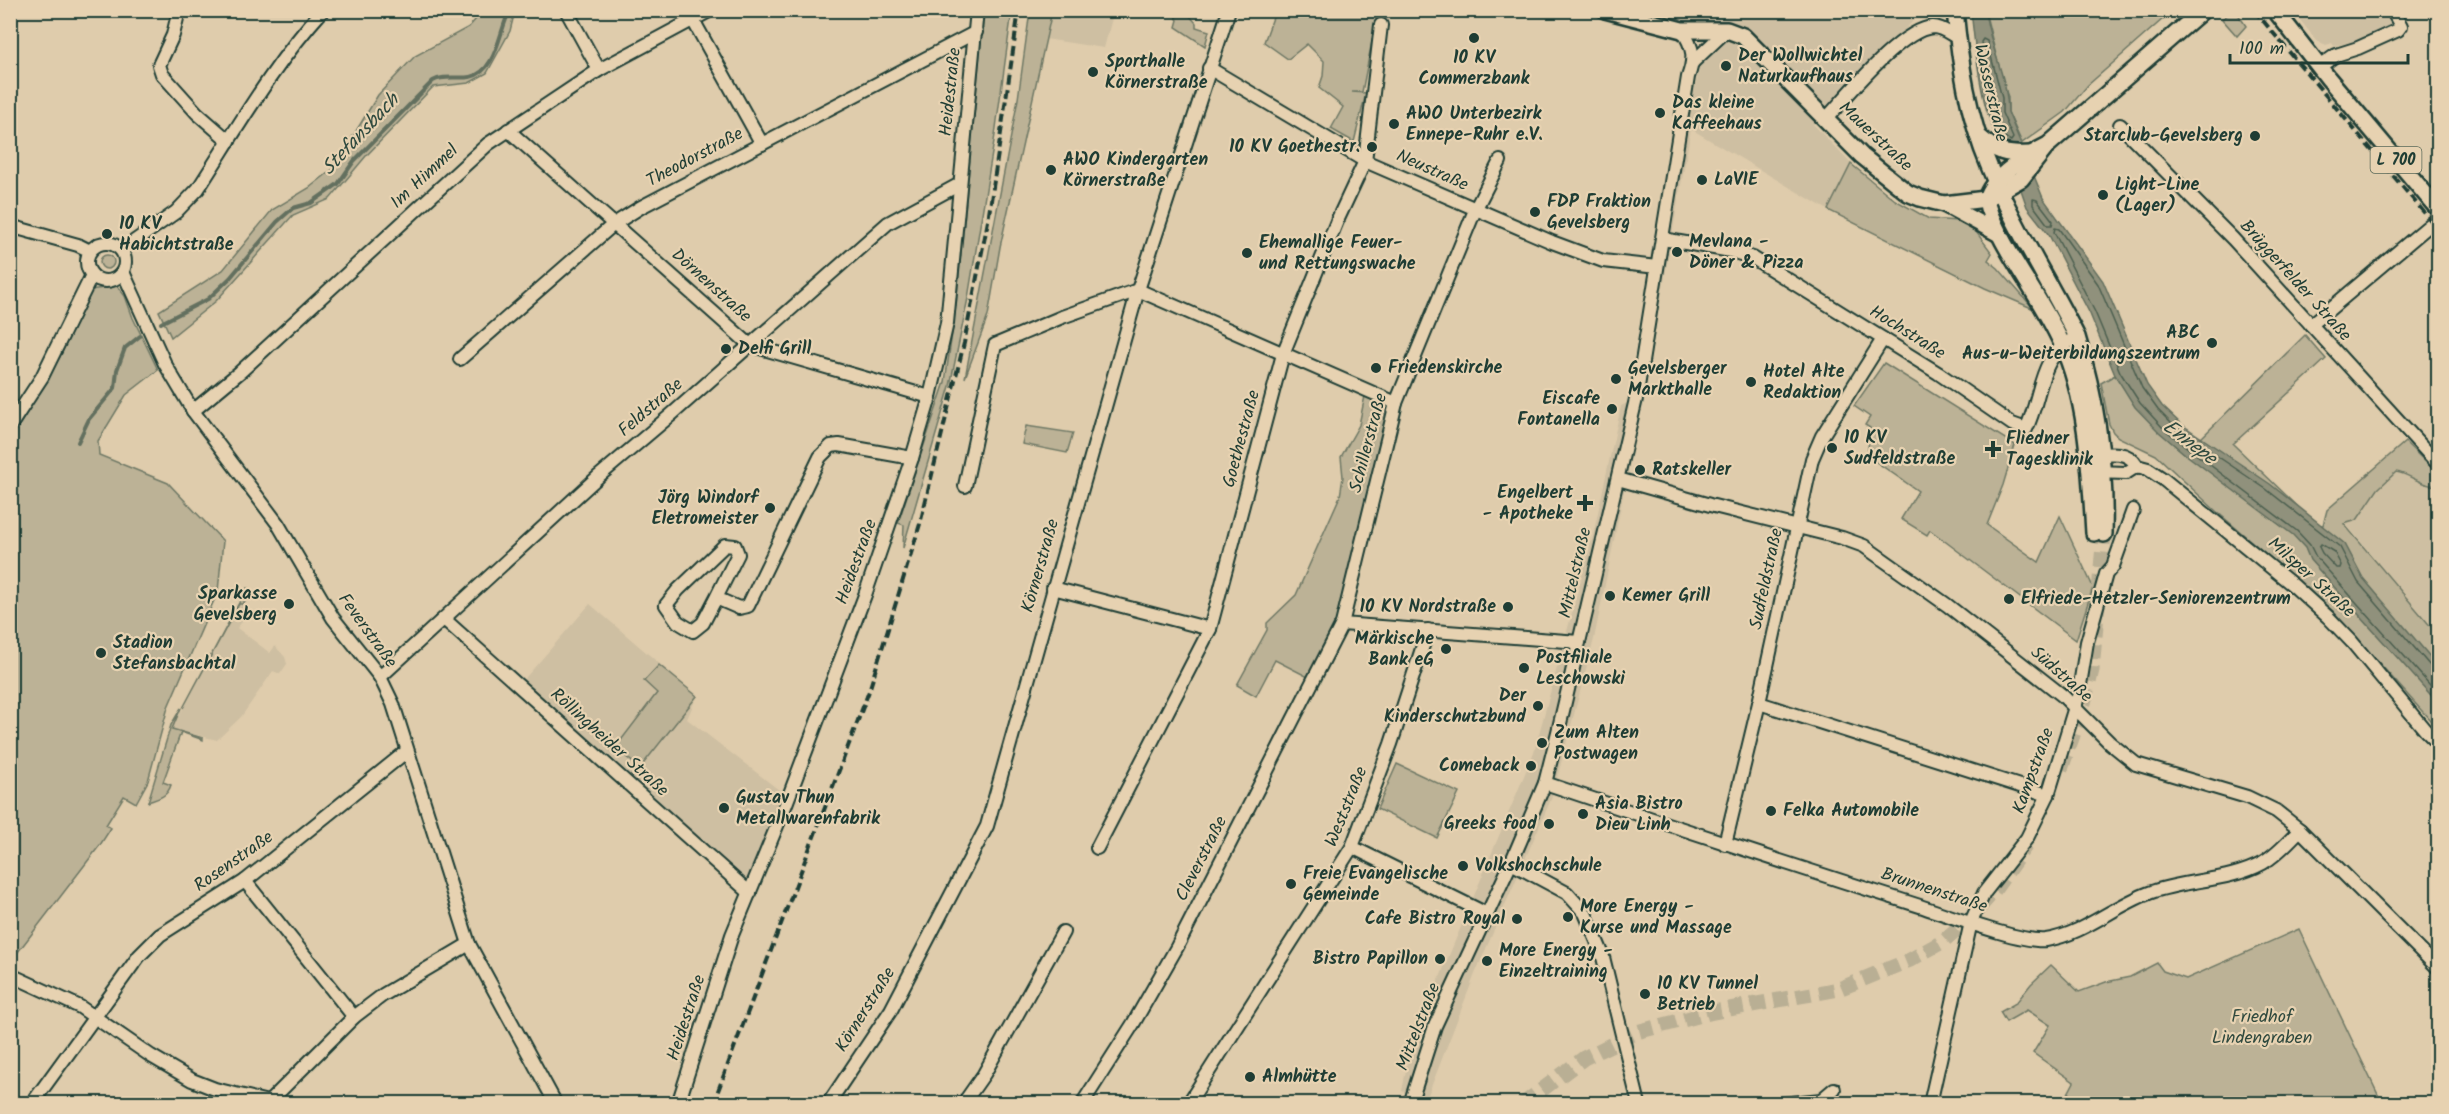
<svg xmlns="http://www.w3.org/2000/svg" width="2449" height="1114" font-family="Kalam,sans-serif">
  <style>
    .built { fill: #cebfa2 }
    .green { fill: #bcb296; stroke: #6e7865; stroke-width: 1.5 }
    .water { fill: #90917b; stroke: #636f5f; stroke-width: 1.5 }
    .lines { fill: none; stroke-linecap: round; stroke-linejoin: round }
    .shore { stroke: #4c5f50; stroke-width: 1.5 }
    .stream { stroke: #636f5f; stroke-width: 4 }
    .major-tunnel { stroke: #b9af94; stroke-width: 15; stroke-dasharray: 15 8; stroke-linecap: butt }
    .minor-casing { stroke: #1f3d34; stroke-width: 16 }
    .major-casing { stroke: #1f3d34; stroke-width: 20 }
    .minor { stroke: #e7d2b1; stroke-width: 12 }
    .major { stroke: #e7d2b1; stroke-width: 15 }
    .rail { stroke: #1f3d34; stroke-width: 4; stroke-dasharray: 9 4.5; stroke-linecap: butt }
    .poi-dot { fill: #1f3d34; stroke: #e7d2b1; stroke-width: 2 }
    .labels { text-anchor: middle; dominant-baseline: central; stroke-width: 4.5; stroke-linejoin: round; paint-order: stroke }
    .shield { fill: #e7d2b1; stroke: #5b6a5a; stroke-width: 1.5 }
    .shield-label { font-size: 16px; font-weight: bold; fill: #1f3d34 }
    .poi-label { font-size: 18px; font-weight: bold; fill: #1f3d34; stroke: #e7d2b1; text-anchor: start }
    .street-label { font-size: 18px; fill: #1f3d34; stroke: #e7d2b1 }
    .park-label { font-size: 18px; fill: #2f493e; stroke: #e7d2b1 }
    .water-label { font-size: 20px; font-style: italic; fill: #304a3f; stroke: #e7d2b1 }
  </style>
  <rect width="100%" height="100%" fill="#dfccac"/>
  <filter id="ink" filterUnits="userSpaceOnUse"><feTurbulence type="fractalNoise" baseFrequency=".0167" numOctaves="2"/><feDisplacementMap in="SourceGraphic" scale="12" xChannelSelector="R" yChannelSelector="G"/><feConvolveMatrix kernelMatrix="1 2 1 2 8 2 1 2 1" color-interpolation-filters="sRGB"/></filter>
  <g filter="url(#ink)">
    <g class="built">
      <polygon points="1052,11 1114,11 1104,48 1045,39"/>
      <polygon points="1649,11 1943,11 1944,12 1916,18 1813,124 1851,164 1828,210 1691,129 1646,382 1594,639 1552,797 1475,974 1426,1100 1402,1091 1410,1049 1534,752 1593,536 1621,406 1636,399 1650,257 1712,21 1688,23"/>
      <polygon points="2293,11 2386,11 2392,24 2389,28 2359,40 2334,46 2332,43 2326,45 2316,40"/>
      <polygon points="2405,442 2438,474 2438,635 2335,511"/>
      <polygon points="239,603 251,611 237,628 270,653 275,646 285,657 287,664 280,674 273,671 241,717 217,740 172,729"/>
      <polygon points="590,604 697,696 687,719 788,797 750,893 519,685"/>
    </g>
    <g class="green">
      <polygon points="483,11 515,11 510,31 487,73 469,83 433,87 366,156 330,199 293,215 216,301 171,337 159,311 223,270 272,210 309,188 333,169 378,95 415,56 469,27"/>
      <polygon points="984,11 1012,11 995,135 968,298 950,386 903,548 904,525 898,523 945,382 956,306"/>
      <polygon points="1030,11 1052,11 1000,247 988,316 965,378 1018,99"/>
      <polygon points="1178,11 1190,16 1196,23 1196,27 1209,31 1205,46 1176,27 1178,20 1175,16"/>
      <polygon points="1268,11 1378,11 1362,92 1352,92 1366,93 1354,142 1331,129 1343,107 1319,88 1323,76 1324,61 1307,44 1288,59 1264,42 1274,15"/>
      <polygon points="1985,11 2172,11 2088,85 2065,112 2022,143 2008,112 2008,97 2003,83"/>
      <polygon points="2233,11 2236,11 2246,26 2237,36 2222,19"/>
      <polygon points="1851,164 1895,200 1929,219 1958,221 1974,229 1992,253 1988,260 1998,268 2034,309 1985,288 1828,210"/>
      <polygon points="2004,215 2036,281 2068,333 2065,335 1997,218"/>
      <circle cx="107" cy="262" r="7"/>
      <polygon points="117,286 125,296 133,318 158,370 126,395 98,441 99,455 168,483 223,541 218,591 168,707 148,781 136,803 124,796 106,825 111,828 100,845 11,961 10,441 60,357 90,290"/>
      <path d="M2305,335L2326,359L2233,444L2317,525H2323L2327,510L2405,442L2438,474V485C2423,488 2411,474 2396,472L2378,489L2357,520L2344,524L2438,635V729L2333,611L2216,511L2156,455L2118,437L2113,432L2109,424L2101,383L2115,375C2137,409 2154,428 2185,454Z"/>
      <polygon points="1884,363 2015,445 2003,485 1987,525 2039,562 2060,516 2093,587 2076,640 1930,530 1927,535 1901,519 1918,491 1872,459 1868,449 1870,428 1865,425 1870,417 1854,406"/>
      <polygon points="1366,391 1393,403 1338,623 1310,678 1275,660 1256,696 1237,685 1267,630 1267,623 1296,595 1340,496 1343,477 1341,457 1359,425"/>
      <polygon points="1026,426 1073,433 1067,453 1022,444"/>
      <polygon points="247,588 252,590 243,604 239,604 183,708"/>
      <polygon points="659,665 697,696 640,768 615,748 657,693 644,681"/>
      <path d="M181,708L172,729L203,738V740L181,732L163,782L171,785C167,797 159,798 148,802L171,725Z"/>
      <polygon points="1397,764 1459,793 1437,838 1377,809"/>
      <polygon points="2299,929 2382,1103 2063,1103 2074,1082 2033,1053 2050,1025 2027,1010 2006,1022 2000,1012 2016,1003 2031,984 2051,965 2079,992 2106,982 2130,977 2157,963 2163,971 2186,979"/>
    </g>
    <path class="water" d="M1971,11H1985C1989,45 2008,78 2008,112L2043,198L2103,281L2147,385L2162,406L2181,424L2270,484L2345,544L2363,578L2438,666V703L2310,560L2305,548L2293,535L2185,454L2159,432L2135,407L2115,375L2090,314L2049,235L2027,207L2006,147C1981,128 1975,42 1971,11Z"/>
    <g class="lines">
      <g class="shore">
        <path d="M1983,39L1987,41L2002,98V113L2013,138L2011,141L2002,136C1990,107 1985,74 1981,42Z"/>
        <polygon points="2033,199 2037,200 2053,221 2052,225 2048,225 2033,205"/>
        <polygon points="2321,544 2334,552 2341,565 2340,568 2336,568 2322,553 2319,547"/>
        <polyline points="2438,670 2431,667 2358,582 2340,547 2266,489 2177,429 2158,410 2142,388 2098,284 2059,229 2055,228 2054,232 2095,312 2120,372 2140,403 2163,428 2189,449 2297,531 2310,545 2316,557 2438,694"/>
      </g>
      <g class="stream">
        <path d="M161,323L208,299L230,278L277,222L293,208L311,203L338,184L354,161L433,81C443,75 458,79 470,77C497,72 499,30 510,10"/>
        <polyline points="78,442 89,419 115,388 117,370 125,348 140,336"/>
      </g>
      <g class="major-tunnel">
        <polyline points="2061,769 2083,707 2092,670 2104,534"/>
        <polyline points="1523,1104 1584,1058 1637,1032 1713,1012 1839,989 1910,960 1942,942 1971,917 1993,892 2026,845"/>
      </g>
      <g class="minor-casing">
        <g id="minor">
          <polyline points="179,10 173,35 159,65 162,74 197,113 229,141"/>
          <polyline points="566,10 599,70"/>
          <polyline points="693,20 762,144"/>
          <polyline points="1693,62 1727,30"/>
          <polyline points="2319,67 2336,55 2358,48 2398,30 2401,26 2392,10"/>
          <polyline points="1209,68 1365,161 1552,242 1603,261 1657,267"/>
          <path d="M1826,119C1848,95 1901,29 1933,27C1942,27 1950,34 1958,38"/>
          <polyline points="2120,125 2233,239 2438,464"/>
          <polyline points="508,130 750,345 930,397"/>
          <polyline points="10,226 78,245 90,251"/>
          <path d="M1663,239L1731,251L1753,258L1938,373L2012,424L2026,429C2043,395 2037,355 2077,337"/>
          <circle cx="106" cy="262" r="19"/>
          <path d="M122,250L176,212L198,189C238,127 274,64 323,10"/>
          <polyline points="123,272 165,364 193,411 278,524 333,618 380,677 393,704 469,944 556,1104"/>
          <polyline points="2311,325 2438,218"/>
          <polyline points="460,359 614,224 641,207 976,32"/>
          <polyline points="193,411 240,372 488,144 599,70 711,10"/>
          <polyline points="10,426 42,377 92,275"/>
          <path d="M2094,455C2110,453 2128,450 2137,466L2148,469L2163,479L2294,586L2328,617L2352,642L2425,730L2438,743"/>
          <polyline points="2095,472 2126,473 2137,466"/>
          <polyline points="1618,479 1710,505 1842,538 1864,546 1947,605 2063,696 2110,743 2136,764 2247,797 2276,811 2300,830 2438,968"/>
          <polyline points="965,486 995,345 1062,317 1138,290 1396,403"/>
          <polyline points="1053,588 1210,629"/>
          <polyline points="716,598 738,554 735,546 725,545 678,590 666,605 678,622 693,631 703,623 716,598 739,608 748,606 820,457 831,446 839,445 912,458"/>
          <polyline points="444,619 750,893"/>
          <polyline points="1342,624 1579,642"/>
          <polyline points="380,677 599,476 671,415 888,223 960,184"/>
          <polyline points="1759,703 2048,795"/>
          <path d="M1545,783C1669,825 1794,866 1920,906C1948,915 2020,943 2046,940C2084,934 2114,906 2149,893C2186,879 2228,882 2263,863C2277,855 2289,841 2300,830"/>
          <polyline points="1725,844 1759,703 1812,459 1822,436 1883,339"/>
          <polyline points="1352,847 1487,914"/>
          <polyline points="1097,848 1210,629 1283,354 1337,221 1365,161 1381,25"/>
          <polyline points="1511,863 1567,893 1585,913 1602,953 1639,1104"/>
          <polyline points="245,881 354,1017"/>
          <polyline points="10,977 13,976 80,1007 151,1056 192,1080 215,1089 276,1104"/>
          <polyline points="270,1101 354,1017 383,995 469,944"/>
          <polyline points="35,1104 36,1098 139,956 160,935 245,881 407,751"/>
          <polyline points="678,1104 732,935 786,804 865,595 912,458 930,397 947,323 977,10"/>
          <polyline points="828,1104 891,1010 987,826 1138,290 1229,10"/>
          <polyline points="963,1104 984,1074 1063,932"/>
          <polyline points="1082,1104 1133,1024 1177,947 1342,624 1396,403 1475,210 1500,161"/>
          <polyline points="1188,1104 1352,847 1391,744 1428,630"/>
          <path d="M1410,1104L1435,1026L1511,863L1545,783L1558,732L1636,399L1688,77C1695,58 1694,48 1682,30"/>
          <polyline points="1782,1104 1821,1100 1834,1089"/>
          <polyline points="1930,1104 1971,922 1984,893 2027,838 2048,795 2078,697 2087,642 2106,574 2113,566 2133,510"/>
        </g>
      </g>
      <g class="major-casing">
        <g id="major">
          <polyline points="1605,10 1682,30 1727,30 1743,36 1862,156 1908,193 1920,198 1944,204 1986,199 2021,179 2044,150"/>
          <path d="M1955,10C1960,64 1968,116 1989,166C2013,225 2048,280 2077,337C2097,402 2106,466 2104,534"/>
          <polyline points="2275,10 2328,78 2438,209"/>
          <path d="M1978,136C1998,153 2005,155 2031,154"/>
          <polyline points="1946,205 1999,234"/>
          <path d="M2094,533C2090,470 2088,403 2062,344C2046,308 2022,276 2003,241C1996,227 1988,214 1986,199C1992,176 2028,155 2048,145L2203,10"/>
        </g>
      </g>
      <use href="#minor" class="minor"/>
      <use href="#major" class="major"/>
      <g class="rail">
        <polyline points="2254,10 2438,229"/>
        <polyline points="713,1104 869,691 920,524 964,343 988,221 1019,10"/>
      </g>
    </g>
  </g>
  <g class="poi-dot">
    <circle cx="1474" cy="38" r="6"/>
    <circle cx="1726" cy="66" r="6"/>
    <circle cx="1093" cy="72" r="6"/>
    <circle cx="1660" cy="113" r="6"/>
    <circle cx="1394" cy="124" r="6"/>
    <circle cx="2255" cy="136" r="6"/>
    <circle cx="1372" cy="147" r="6"/>
    <circle cx="1051" cy="170" r="6"/>
    <circle cx="1702" cy="180" r="6"/>
    <circle cx="2103" cy="195" r="6"/>
    <circle cx="1535" cy="212" r="6"/>
    <circle cx="107" cy="234" r="6"/>
    <circle cx="1677" cy="252" r="6"/>
    <circle cx="1247" cy="253" r="6"/>
    <circle cx="2212" cy="343" r="6"/>
    <circle cx="726" cy="349" r="6"/>
    <circle cx="1376" cy="368" r="6"/>
    <circle cx="1616" cy="379" r="6"/>
    <circle cx="1751" cy="382" r="6"/>
    <circle cx="1612" cy="409" r="6"/>
    <circle cx="1832" cy="448" r="6"/>
    <path d="M1990 440h6v6h6v6h-6v6h-6v-6h-6v-6h6z"/>
    <circle cx="1640" cy="470" r="6"/>
    <path d="M1582 494h6v6h6v6h-6v6h-6v-6h-6v-6h6z"/>
    <circle cx="770" cy="508" r="6"/>
    <circle cx="1610" cy="596" r="6"/>
    <circle cx="2009" cy="599" r="6"/>
    <circle cx="289" cy="604" r="6"/>
    <circle cx="1508" cy="607" r="6"/>
    <circle cx="1446" cy="649" r="6"/>
    <circle cx="101" cy="653" r="6"/>
    <circle cx="1524" cy="668" r="6"/>
    <circle cx="1538" cy="706" r="6"/>
    <circle cx="1542" cy="743" r="6"/>
    <circle cx="1531" cy="766" r="6"/>
    <circle cx="724" cy="808" r="6"/>
    <circle cx="1771" cy="811" r="6"/>
    <circle cx="1583" cy="814" r="6"/>
    <circle cx="1549" cy="824" r="6"/>
    <circle cx="1463" cy="866" r="6"/>
    <circle cx="1291" cy="884" r="6"/>
    <circle cx="1568" cy="917" r="6"/>
    <circle cx="1517" cy="919" r="6"/>
    <circle cx="1440" cy="959" r="6"/>
    <circle cx="1487" cy="961" r="6"/>
    <circle cx="1645" cy="994" r="6"/>
    <circle cx="1250" cy="1077" r="6"/>
  </g>
  <g class="labels">
    <rect class="shield" x="2370.5" y="147" width="51" height="26" rx="4.5"/>
    <g class="shield-label">
      <text x="2396" y="160">L 700</text>
    </g>
    <g class="poi-label">
      <text x="1738" y="56">Der Wollwichtel<tspan x="1738" dy="21">Naturkaufhaus</tspan></text>
      <text x="1474" y="58" text-anchor="middle">10 KV<tspan x="1474" dy="21">Commerzbank</tspan></text>
      <text x="1105" y="62">Sporthalle<tspan x="1105" dy="21">Körnerstraße</tspan></text>
      <text x="1672" y="103">Das kleine<tspan x="1672" dy="21">Kaffeehaus</tspan></text>
      <text x="1406" y="114">AWO Unterbezirk<tspan x="1406" dy="21">Ennepe-Ruhr e.V.</tspan></text>
      <text x="2243" y="136" text-anchor="end">Starclub-Gevelsberg</text>
      <text x="1360" y="147" text-anchor="end">10 KV Goethestr.</text>
      <text x="1063" y="160">AWO Kindergarten<tspan x="1063" dy="21">Körnerstraße</tspan></text>
      <text x="1714" y="180">LaVIE</text>
      <text x="2115" y="185">Light-Line<tspan x="2115" dy="21">(Lager)</tspan></text>
      <text x="1547" y="202">FDP Fraktion<tspan x="1547" dy="21">Gevelsberg</tspan></text>
      <text x="119" y="224">10 KV<tspan x="119" dy="21">Habichtstraße</tspan></text>
      <text x="1689" y="242">Mevlana -<tspan x="1689" dy="21">Döner &amp; Pizza</tspan></text>
      <text x="1259" y="243">Ehemallige Feuer-<tspan x="1259" dy="21">und Rettungswache</tspan></text>
      <text x="2200" y="333" text-anchor="end">ABC<tspan x="2200" dy="21">Aus-u-Weiterbildungszentrum</tspan></text>
      <text x="738" y="349">Delfi Grill</text>
      <text x="1388" y="368">Friedenskirche</text>
      <text x="1628" y="369">Gevelsberger<tspan x="1628" dy="21">Markthalle</tspan></text>
      <text x="1763" y="372">Hotel Alte<tspan x="1763" dy="21">Redaktion</tspan></text>
      <text x="1600" y="399" text-anchor="end">Eiscafe<tspan x="1600" dy="21">Fontanella</tspan></text>
      <text x="1844" y="438">10 KV<tspan x="1844" dy="21">Sudfeldstraße</tspan></text>
      <text x="2006" y="439">Fliedner<tspan x="2006" dy="21">Tagesklinik</tspan></text>
      <text x="1652" y="470">Ratskeller</text>
      <text x="1573" y="493" text-anchor="end">Engelbert<tspan x="1573" dy="21">- Apotheke</tspan></text>
      <text x="758" y="498" text-anchor="end">Jörg Windorf<tspan x="758" dy="21">Eletromeister</tspan></text>
      <text x="277" y="594" text-anchor="end">Sparkasse<tspan x="277" dy="21">Gevelsberg</tspan></text>
      <text x="1622" y="596">Kemer Grill</text>
      <text x="2021" y="599">Elfriede-Hetzler-Seniorenzentrum</text>
      <text x="1496" y="607" text-anchor="end">10 KV Nordstraße</text>
      <text x="1434" y="639" text-anchor="end">Märkische<tspan x="1434" dy="21">Bank eG</tspan></text>
      <text x="113" y="643">Stadion<tspan x="113" dy="21">Stefansbachtal</tspan></text>
      <text x="1536" y="658">Postfiliale<tspan x="1536" dy="21">Leschowski</tspan></text>
      <text x="1526" y="696" text-anchor="end">Der<tspan x="1526" dy="21">Kinderschutzbund</tspan></text>
      <text x="1554" y="733">Zum Alten<tspan x="1554" dy="21">Postwagen</tspan></text>
      <text x="1519" y="766" text-anchor="end">Comeback</text>
      <text x="736" y="798">Gustav Thun<tspan x="736" dy="21">Metallwarenfabrik</tspan></text>
      <text x="1595" y="804">Asia Bistro<tspan x="1595" dy="21">Dieu Linh</tspan></text>
      <text x="1783" y="811">Felka Automobile</text>
      <text x="1537" y="824" text-anchor="end">Greeks food</text>
      <text x="1475" y="866">Volkshochschule</text>
      <text x="1303" y="874">Freie Evangelische<tspan x="1303" dy="21">Gemeinde</tspan></text>
      <text x="1580" y="907">More Energy -<tspan x="1580" dy="21">Kurse und Massage</tspan></text>
      <text x="1505" y="919" text-anchor="end">Cafe Bistro Royal</text>
      <text x="1499" y="951">More Energy -<tspan x="1499" dy="21">Einzeltraining</tspan></text>
      <text x="1428" y="959" text-anchor="end">Bistro Papillon</text>
      <text x="1657" y="984">10 KV Tunnel<tspan x="1657" dy="21">Betrieb</tspan></text>
      <text x="1262" y="1077">Almhütte</text>
    </g>
    <g class="street-label">
      <text transform="translate(951 92) rotate(-84)">Heidestraße</text>
      <text transform="translate(1990 93) rotate(77)">Wasserstraße</text>
      <text transform="translate(1875 137) rotate(43)">Mauerstraße</text>
      <text transform="translate(695 158) rotate(-28)">Theodorstraße</text>
      <text transform="translate(1432 171) rotate(24)">Neustraße</text>
      <text transform="translate(425 177) rotate(-43)">Im Himmel</text>
      <text transform="translate(2295 281) rotate(48)">Brüggerfelder Straße</text>
      <text transform="translate(711 286) rotate(42)">Dörnenstraße</text>
      <text transform="translate(1907 333) rotate(32)">Hochstraße</text>
      <text transform="translate(651 408) rotate(-41)">Feldstraße</text>
      <text transform="translate(1242 439) rotate(-75)">Goethestraße</text>
      <text transform="translate(1369 443) rotate(-75)">Schillerstraße</text>
      <text transform="translate(857 562) rotate(-70)">Heidestraße</text>
      <text transform="translate(1041 566) rotate(-74)">Körnerstraße</text>
      <text transform="translate(1576 573) rotate(-77)">Mittelstraße</text>
      <text transform="translate(2311 578) rotate(42)">Milsper Straße</text>
      <text transform="translate(1767 579) rotate(-78)">Sudfeldstraße</text>
      <text transform="translate(367 631) rotate(54)">Feverstraße</text>
      <text transform="translate(2061 675) rotate(41)">Südstraße</text>
      <text transform="translate(609 743) rotate(42)">Röllingheider Straße</text>
      <text transform="translate(2034 771) rotate(-70)">Kampstraße</text>
      <text transform="translate(1347 807) rotate(-68)">Weststraße</text>
      <text transform="translate(1202 859) rotate(-63)">Cleverstraße</text>
      <text transform="translate(234 862) rotate(-35)">Rosenstraße</text>
      <text transform="translate(1934 891) rotate(18)">Brunnenstraße</text>
      <text transform="translate(866 1010) rotate(-58)">Körnerstraße</text>
      <text transform="translate(687 1018) rotate(-72)">Heidestraße</text>
      <text transform="translate(1419 1027) rotate(-69)">Mittelstraße</text>
    </g>
    <g class="park-label">
      <text x="2262" y="1017">Friedhof<tspan x="2262" dy="21">Lindengraben</tspan></text>
    </g>
    <g class="water-label">
      <text transform="translate(361 135) rotate(-47)">Stefansbach</text>
      <text transform="translate(2189 443) rotate(37)">Ennepe</text>
    </g>
  </g>
  <rect width="2449" height="1114" fill="none" stroke="#e7d2b1" stroke-width="36"/>
  <rect x="18" y="18" width="2413" height="1078" fill="none" stroke="#1f3d34" stroke-width="2" filter="url(#ink)"/>
  <path d="M2230 54v9h178v-9" fill="none" stroke="#1f3d34" stroke-width="3"/>
  <text x="2239" y="54" font-size="18" fill="#1f3d34" stroke="#e7d2b1" stroke-width="4.5" paint-order="stroke">100 m</text>
</svg>
